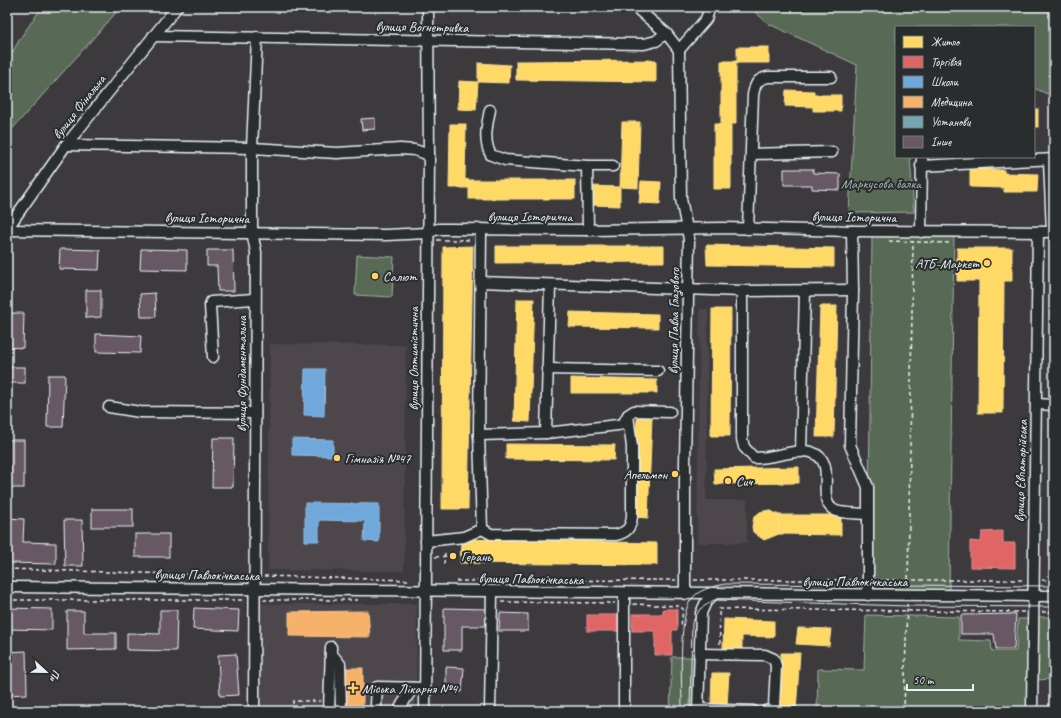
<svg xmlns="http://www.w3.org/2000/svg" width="1061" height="718" font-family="Caveat,sans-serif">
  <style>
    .built { fill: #4d464c }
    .green { fill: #586b55; stroke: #a0aea6 }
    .homes { fill: #ffd966; stroke: #f8e092 }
    .shops { fill: #e06666; stroke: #e29092 }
    .schools { fill: #6fa8dc; stroke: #93bee4 }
    .health { fill: #f6b26b; stroke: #f2c595 }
    .public { fill: #76a5af; stroke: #98bcc5 }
    .building { fill: #685964; stroke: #e8f1f8 }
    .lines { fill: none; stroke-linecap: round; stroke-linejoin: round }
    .minor-casing { stroke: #e8f1f8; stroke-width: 13 }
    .path { stroke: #e8f1f8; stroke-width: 1.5; stroke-dasharray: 4 3; stroke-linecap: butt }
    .minor { stroke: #2a2d2e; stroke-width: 10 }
    .tram { stroke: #e8f1f8; stroke-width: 1 }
    .poi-dot { fill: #ffd166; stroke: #2a2d2e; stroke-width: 1.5 }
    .labels { text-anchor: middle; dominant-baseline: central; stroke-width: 4; stroke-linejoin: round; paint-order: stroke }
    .street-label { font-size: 14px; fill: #e8f1f8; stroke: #2a2d2e }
    .park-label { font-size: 14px; fill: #a7b5af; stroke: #2a2d2e }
    .poi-label { font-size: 14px; fill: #e8f1f8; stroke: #2a2d2e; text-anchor: start }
  </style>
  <rect width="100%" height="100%" fill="#3d3a3e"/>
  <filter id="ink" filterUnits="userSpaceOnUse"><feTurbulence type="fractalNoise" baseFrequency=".025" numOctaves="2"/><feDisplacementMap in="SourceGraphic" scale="8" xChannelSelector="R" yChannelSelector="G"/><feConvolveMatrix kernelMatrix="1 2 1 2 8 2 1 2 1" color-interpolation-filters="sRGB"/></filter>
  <g filter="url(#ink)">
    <g class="built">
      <polygon points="700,309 708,309 706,500 747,500 747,543 697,543"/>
      <polygon points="270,344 406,345 404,571 268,570"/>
      <polygon points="259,604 417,604 416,711 259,711"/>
    </g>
    <g class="green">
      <polygon points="42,7 121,7 7,135 7,62 21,37"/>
      <polygon points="749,7 1054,7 1054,97 1034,88 1034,27 896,27 896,157 910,157 914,212 849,213 857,65 769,24"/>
      <polygon points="872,234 954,235 949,593 868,593"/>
      <polygon points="357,255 394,257 392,297 355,295"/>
      <polygon points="866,615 959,617 959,640 991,641 992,651 1016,651 1018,619 1030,619 1029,711 817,711 818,669 864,670"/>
      <polygon points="1035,617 1054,617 1054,679 1036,680"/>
      <polygon points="672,657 703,657 702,711 670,711"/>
    </g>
    <g class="homes">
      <polygon points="737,47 769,47 769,63 736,63 736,124 731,124 731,189 714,189 714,124 721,124 721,61 737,61"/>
      <polygon points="656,60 656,82 516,80 516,61"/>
      <polygon points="478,63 510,65 509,83 478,82"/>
      <polygon points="459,81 478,82 476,110 458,109"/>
      <polygon points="786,90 814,91 814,95 841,95 841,111 813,111 813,107 785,106"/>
      <rect x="1034" y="109" width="4" height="18"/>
      <polygon points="622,122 640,122 638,188 620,187 620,206 590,205 591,186 620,187"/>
      <polygon points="450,124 466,124 465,179 469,180 469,188 449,188"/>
      <polygon points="970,169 1004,170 1004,173 1038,174 1037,192 1004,192 1004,188 970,187"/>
      <rect x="469" y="180" width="106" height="19"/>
      <polygon points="641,181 661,182 660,204 639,203"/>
      <polygon points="706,245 834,248 834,267 707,265"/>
      <polygon points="473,246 468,509 442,509 443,247"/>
      <polygon points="496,246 664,246 664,262 496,263"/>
      <polygon points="957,248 1012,248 1012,281 1004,281 1003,413 978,413 979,281 957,281"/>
      <polygon points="517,299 534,299 530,422 514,421"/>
      <polygon points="820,306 837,306 834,437 816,437"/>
      <polygon points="712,309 731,309 730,436 711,436"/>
      <polygon points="570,312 658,314 658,328 569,327"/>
      <polygon points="571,378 657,380 657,393 571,393"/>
      <polygon points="637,417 652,417 648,518 634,517"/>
      <polygon points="506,444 615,445 614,460 506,459"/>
      <polygon points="799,467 799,483 715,484 714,469"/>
      <polygon points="769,510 779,515 779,534 764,540 753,532 752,527 754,517 760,512"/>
      <polygon points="779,515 841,515 841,535 779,534"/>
      <polygon points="461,539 657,543 657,565 460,563"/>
      <polygon points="724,619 774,621 774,637 742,636 742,649 723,649"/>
      <polygon points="798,628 831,629 829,646 796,644"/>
      <polygon points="781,653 800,653 796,711 780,711"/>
      <polygon points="712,673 729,673 727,705 711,704"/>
    </g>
    <g class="shops">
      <polygon points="1003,531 1003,543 1015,543 1015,568 970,567 970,541 981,542 982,532"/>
      <polygon points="663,609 677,609 677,630 672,630 672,655 655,655 655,631 632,631 632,614 663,614"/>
      <rect x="587" y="615" width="32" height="16"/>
    </g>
    <g class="schools">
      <polygon points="305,369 325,369 324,416 304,415"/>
      <polygon points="292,439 333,440 333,456 292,455"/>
      <polygon points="305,503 379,504 379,542 364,541 365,521 319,520 319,541 305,541"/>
      <polygon points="1053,506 1054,506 1054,553 1052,553"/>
    </g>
    <g class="health">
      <polygon points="368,611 370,637 289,636 289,612"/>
      <polygon points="344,668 363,668 363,707 397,708 397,711 344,711"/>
    </g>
    <polygon class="public" points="1050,689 1054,689 1054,711 1049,711"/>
    <g class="building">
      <polygon points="375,118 375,129 362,130 361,119"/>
      <polygon points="784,169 813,169 813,173 840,174 840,190 812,189 812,185 784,185"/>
      <polygon points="60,249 100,250 99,270 59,269"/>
      <polygon points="141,249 187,250 187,270 140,269"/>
      <polygon points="207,250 233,250 234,291 218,291 217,266 207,266"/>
      <polygon points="86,290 101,290 101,317 86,318"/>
      <polygon points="155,293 156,317 141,317 140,294"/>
      <polygon points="7,313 24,313 23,348 7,347"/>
      <polygon points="96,334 141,336 140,353 96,352"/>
      <rect x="10" y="367" width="15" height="16"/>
      <polygon points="48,375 65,375 63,427 47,427"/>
      <polygon points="213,438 234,438 233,487 212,487"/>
      <rect x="7" y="440" width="17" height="48"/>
      <rect x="92" y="509" width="41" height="18"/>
      <polygon points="7,518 24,519 23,542 56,543 56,564 7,563"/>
      <polygon points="64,520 82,520 83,566 65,566"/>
      <rect x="135" y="534" width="34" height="23"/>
      <polygon points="7,608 52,609 52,630 7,629"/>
      <polygon points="194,608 239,610 238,631 193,629"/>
      <polygon points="444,608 488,609 488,626 462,626 462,650 444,650"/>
      <polygon points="160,610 177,610 176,651 127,650 127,633 160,634"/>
      <polygon points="67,611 84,611 84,633 116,633 116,649 67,650"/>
      <polygon points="500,613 528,614 528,631 499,631"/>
      <polygon points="1016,614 1014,649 996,649 994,634 961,634 961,615"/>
      <polygon points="26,651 27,694 7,695 7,652"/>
      <polygon points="236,654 239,695 220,696 218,655"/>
      <polygon points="446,667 464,668 462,692 446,691"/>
    </g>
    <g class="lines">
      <g class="minor-casing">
        <g id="minor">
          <polyline points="635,7 666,33"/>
          <polyline points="153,36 644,44 656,41 666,33 679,50 681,199 689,239 685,464 685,594"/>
          <polyline points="679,50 706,19 710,7"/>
          <path d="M490,110C487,124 483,142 491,155L505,160L587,166H613"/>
          <polyline points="66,145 252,148 337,153 400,149 415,150 429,155"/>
          <polyline points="752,154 832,152"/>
          <polyline points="1049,160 1052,232"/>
          <polyline points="587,166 588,230"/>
          <polyline points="921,166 1054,159"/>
          <polyline points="7,229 66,145 177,7"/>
          <polyline points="481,229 479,435 482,529"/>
          <path d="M748,229L753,95C755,84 757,79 768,77H831"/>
          <polyline points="7,230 386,235 427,233 438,229 451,229 588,230 723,228 852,231 1054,232"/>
          <polyline points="852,231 853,290 850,445 868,487 868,595"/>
          <polyline points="921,232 922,157"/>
          <polyline points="480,282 742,291 853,290"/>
          <path d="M742,291V439L744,447L754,458C770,459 799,448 811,452C840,462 814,498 834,510C841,514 858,513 867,514"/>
          <polyline points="213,357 210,305 211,302 254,299"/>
          <polyline points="547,369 658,371"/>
          <polyline points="1037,404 1054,405"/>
          <polyline points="109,407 140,412 255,413"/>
          <polyline points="546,433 550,285"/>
          <polyline points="479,435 546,433 618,425 623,424 628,415 634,411 670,412"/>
          <polyline points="801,452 805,291"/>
          <path d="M426,541L464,537L482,529L491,534L616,535C627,532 631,528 632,516V447L628,415"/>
          <polyline points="7,587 1054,596"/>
          <polyline points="624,594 624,711"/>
          <polyline points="331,653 340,664 341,711"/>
          <polyline points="699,654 765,655 774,659 776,666 774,706 772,709 766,711"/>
          <polyline points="376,705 377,687 425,688"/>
          <polyline points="698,709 753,711"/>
          <polyline points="254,711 256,252 252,232 252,148 257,37"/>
          <polyline points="329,711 331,647"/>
          <polyline points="401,711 401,706 413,688"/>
          <polyline points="425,711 429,155 428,7"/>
          <polyline points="490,711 492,592"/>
          <polyline points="698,711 701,613 706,602 713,595"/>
          <path d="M1032,711C1033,551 1037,392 1038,232"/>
        </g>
      </g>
      <g class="path">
        <polyline points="437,240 472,240"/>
        <polyline points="889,241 949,243"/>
        <polyline points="435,557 449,556"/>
        <polyline points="444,564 445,551"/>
        <polyline points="7,569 244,576"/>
        <polyline points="264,576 408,580"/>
        <polyline points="694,580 858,580"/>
        <polyline points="878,580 1024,580"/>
        <polyline points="1042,580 1054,580"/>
        <polyline points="456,581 676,580"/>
        <polyline points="908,586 913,242"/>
        <polyline points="7,600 245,600"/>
        <polyline points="263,600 361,600"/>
        <polyline points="501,602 615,603"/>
        <polyline points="633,604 680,606 683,609 681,627"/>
        <polyline points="1042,612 1054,612"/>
        <polyline points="720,644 719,609 1024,612"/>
        <polyline points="293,711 293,701 320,701"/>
        <polyline points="904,711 907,604"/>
      </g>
      <use href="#minor" class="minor"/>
      <g class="tram">
        <path d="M682,711C682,685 678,621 690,601C698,589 712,587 725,584L1054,586"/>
        <polyline points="690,711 692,623 700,609 714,600 907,606 1054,607"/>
      </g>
    </g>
  </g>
  <g class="poi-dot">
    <circle cx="987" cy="263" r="4"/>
    <circle cx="375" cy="276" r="4"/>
    <circle cx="337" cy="458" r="4"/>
    <circle cx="675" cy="474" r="4"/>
    <circle cx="728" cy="481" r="4"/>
    <circle cx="453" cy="556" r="4"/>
    <path d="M351 682h4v4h4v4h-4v4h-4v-4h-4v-4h4z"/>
  </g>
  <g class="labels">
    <g class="street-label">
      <text transform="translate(422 27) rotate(1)">вулиця Вогнетривка</text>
      <text transform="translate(79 107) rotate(-52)">вулиця Фінальна</text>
      <text x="530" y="216">вулиця Історична</text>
      <text transform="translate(854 217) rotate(1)">вулиця Історична</text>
      <text transform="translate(207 218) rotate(1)">вулиця Історична</text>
      <text transform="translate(674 321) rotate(-89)">вулиця Павла Глазового</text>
      <text transform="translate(413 359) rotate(-90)">вулиця Оптимістична</text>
      <text transform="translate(241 374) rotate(-90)">вулиця Фундаментальна</text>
      <text transform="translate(1021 471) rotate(-88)">вулиця Євпаторійська</text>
      <text transform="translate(207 575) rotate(1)">вулиця Павлокічкаська</text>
      <text transform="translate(531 579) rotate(1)">вулиця Павлокічкаська</text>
      <text x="855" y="581">вулиця Павлокічкаська</text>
    </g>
    <g class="park-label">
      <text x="881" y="183">Маркусова балка</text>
    </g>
    <g class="poi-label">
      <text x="979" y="263" text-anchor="end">АТБ-Маркет</text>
      <text x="383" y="276">Салют</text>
      <text x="345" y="458">Гімназія №47</text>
      <text x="667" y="474" text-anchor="end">Апельмон</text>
      <text x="736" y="481">Сич</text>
      <text x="461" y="556">Герань</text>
      <text x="362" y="688">Міська Лікарня №4</text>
    </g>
  </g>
  <rect width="1061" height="718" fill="none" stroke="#2a2d2e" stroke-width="24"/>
  <rect x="12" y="12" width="1037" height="694" fill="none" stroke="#e8f1f8" stroke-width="1.5" filter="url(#ink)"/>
  <rect x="895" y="26" width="140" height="132" fill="#2a2d2e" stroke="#767b7f"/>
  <rect x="903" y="36" width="20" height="12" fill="#ffd966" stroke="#767b7f"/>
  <text x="931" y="46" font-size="12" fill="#e8f1f8">Житло</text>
  <rect x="903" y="56" width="20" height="12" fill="#e06666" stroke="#767b7f"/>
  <text x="931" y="66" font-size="12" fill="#e8f1f8">Торгівля</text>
  <rect x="903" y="76" width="20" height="12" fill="#6fa8dc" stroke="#767b7f"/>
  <text x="931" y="86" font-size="12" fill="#e8f1f8">Школи</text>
  <rect x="903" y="96" width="20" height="12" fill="#f6b26b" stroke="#767b7f"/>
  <text x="931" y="106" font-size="12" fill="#e8f1f8">Медицина</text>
  <rect x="903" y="116" width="20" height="12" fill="#76a5af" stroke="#767b7f"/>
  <text x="931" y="126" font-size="12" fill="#e8f1f8">Установи</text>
  <rect x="903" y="136" width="20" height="12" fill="#685964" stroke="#767b7f"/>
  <text x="931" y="146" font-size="12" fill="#e8f1f8">Інше</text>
  <g transform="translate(46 672) rotate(112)" stroke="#2a2d2e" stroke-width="3" paint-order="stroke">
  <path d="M0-3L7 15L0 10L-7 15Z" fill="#e8f1f8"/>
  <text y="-6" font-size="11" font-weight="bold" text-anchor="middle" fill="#e8f1f8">Пн</text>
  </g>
  <path d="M907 684v6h66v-6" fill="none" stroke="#e8f1f8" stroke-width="2"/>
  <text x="913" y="684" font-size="12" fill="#e8f1f8" stroke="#2a2d2e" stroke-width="3" paint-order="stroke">50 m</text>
</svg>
